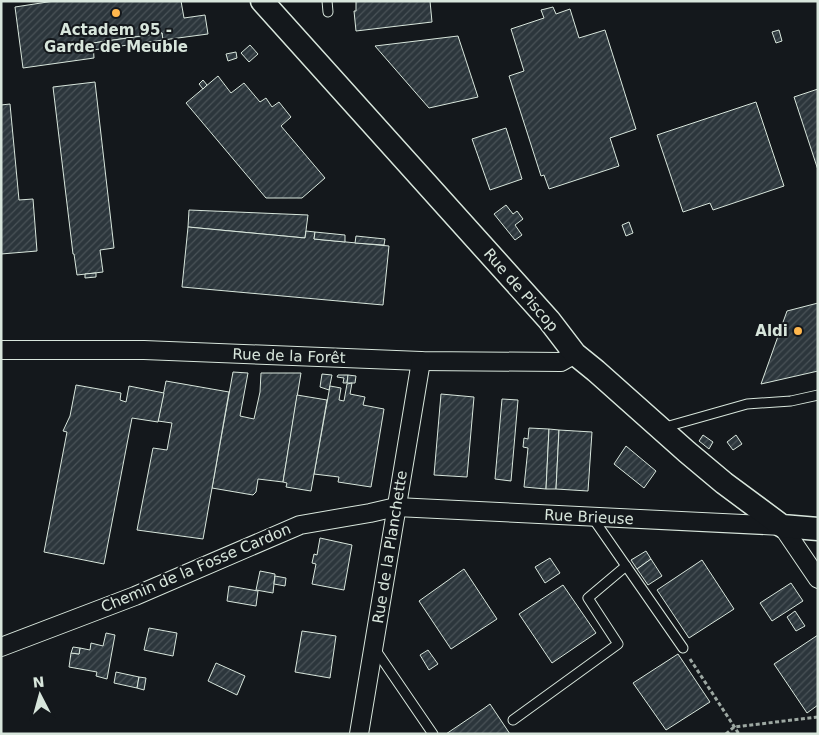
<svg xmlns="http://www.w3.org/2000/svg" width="819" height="735" font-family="'DejaVu Sans',sans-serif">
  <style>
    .building { fill: url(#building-hatch); stroke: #d8e6dc }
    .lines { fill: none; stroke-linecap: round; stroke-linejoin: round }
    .service-casing { stroke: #d8e6dc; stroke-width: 11 }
    .minor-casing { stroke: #d8e6dc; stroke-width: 20 }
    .tertiary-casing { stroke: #d8e6dc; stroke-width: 25 }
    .path { stroke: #9da8a2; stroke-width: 3; stroke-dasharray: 4 2.5; stroke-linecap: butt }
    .service { stroke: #14181c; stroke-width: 9 }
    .minor { stroke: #14181c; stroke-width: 18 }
    .tertiary { stroke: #14181c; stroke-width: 22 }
    .poi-dot { fill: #ffb74d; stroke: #14181c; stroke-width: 2 }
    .labels { text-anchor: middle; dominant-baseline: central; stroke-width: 4; stroke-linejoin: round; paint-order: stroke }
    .poi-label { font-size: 15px; font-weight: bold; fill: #d8e6dc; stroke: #14181c }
    .street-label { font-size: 15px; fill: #d8e6dc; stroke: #14181c }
  </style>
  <defs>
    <pattern id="building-hatch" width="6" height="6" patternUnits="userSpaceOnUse" patternTransform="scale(1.25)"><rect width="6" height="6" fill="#2c363c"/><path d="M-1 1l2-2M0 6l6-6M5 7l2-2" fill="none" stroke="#4a5358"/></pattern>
  </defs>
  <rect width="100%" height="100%" fill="#14181c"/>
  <g class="building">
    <polygon points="54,1 181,1 184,18 205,15 208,34 163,40 162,33 93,43 94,58 23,68 15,7"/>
    <polygon points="356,1 430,1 432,22 356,31 354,11 356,11"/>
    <polygon points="553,7 556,14 570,9 579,38 605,30 636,129 610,138 619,166 549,189 544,175 541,176 509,76 524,71 511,29 544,18 541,10"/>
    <polygon points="779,30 782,41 776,43 772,32"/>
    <polygon points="162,33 163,40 93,50 93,43"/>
    <polygon points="458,36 478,97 429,108 375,46"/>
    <polygon points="250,45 258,54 249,62 241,53"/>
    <polygon points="236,52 237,58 228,61 226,54"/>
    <polygon points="218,76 231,93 244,83 260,102 266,98 272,107 279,102 291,117 281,126 325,178 302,198 266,198 186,103"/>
    <polygon points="203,80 207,85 203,89 199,84"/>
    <polygon points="95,82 114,248 100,250 103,272 77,275 74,254 73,254 53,87"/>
    <polygon points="818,89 818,170 794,97"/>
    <polygon points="756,102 784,186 713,210 710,203 683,212 657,135"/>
    <polygon points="10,104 19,200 33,199 37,251 1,254 1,105"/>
    <polygon points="506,128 522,179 490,190 472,139"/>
    <polygon points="506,205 513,214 517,211 523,219 515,225 522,235 515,240 494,214"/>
    <polygon points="189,210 308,215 305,238 188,227"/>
    <polygon points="629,222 633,233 626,236 622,225"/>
    <polygon points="188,227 305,238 306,231 315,232 314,239 389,246 383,305 182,287"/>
    <polygon points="315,232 345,235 345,242 314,239"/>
    <polygon points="356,236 385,239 384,245 355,243"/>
    <polygon points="96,273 96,277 85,278 85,274"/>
    <polygon points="818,303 818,371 761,384 787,311"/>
    <polygon points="233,372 248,373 240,416 254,419 260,392 261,373 301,373 283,482 258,479 256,492 253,495 212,488"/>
    <polygon points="322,374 332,375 329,390 320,387"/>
    <polygon points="338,375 348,375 347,383 343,383 344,378 337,377"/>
    <polygon points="348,375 356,376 355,383 347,383"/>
    <polygon points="166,381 229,392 203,539 137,530 153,448 167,450 172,423 158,421"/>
    <polygon points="352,383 350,394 365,397 363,405 384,409 371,487 338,482 339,477 314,474 330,386 341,388 339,400 344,401 347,384"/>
    <polygon points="76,385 121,393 120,400 126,402 129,386 164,393 158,422 132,418 104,564 44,552 67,432 63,431 70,416"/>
    <polygon points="441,394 474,397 467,477 434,475"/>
    <polygon points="297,395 327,400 311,491 286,487 287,483 283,482"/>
    <polygon points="502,399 518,400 511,481 495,479"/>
    <polygon points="529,428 549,429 546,489 524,487 528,448 523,447 524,438 528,439"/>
    <polygon points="549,429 559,430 556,489 546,489"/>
    <polygon points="559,430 592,432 588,491 556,489"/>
    <polygon points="703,435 713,442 709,449 699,441"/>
    <polygon points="736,435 742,444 733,450 727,442"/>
    <polygon points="626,446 656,471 644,488 614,464"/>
    <polygon points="320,538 352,545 344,590 312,584 316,564 312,563 314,554 317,555"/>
    <polygon points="646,551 651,559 637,569 631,560"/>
    <polygon points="550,558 560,573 545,583 535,567"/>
    <polygon points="651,559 662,576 648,585 637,569"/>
    <polygon points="702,560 734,609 689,638 657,590"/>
    <polygon points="464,569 497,619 451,649 419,601"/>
    <polygon points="260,571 275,574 273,593 256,590"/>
    <polygon points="275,576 286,578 285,586 274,584"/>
    <polygon points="791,583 803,601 772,621 760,603"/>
    <polygon points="563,585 596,633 552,663 519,614"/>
    <polygon points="229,586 258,591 256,606 227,601"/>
    <polygon points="795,611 805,626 796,631 787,617"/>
    <polygon points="149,628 177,633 173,656 144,650"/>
    <polygon points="302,631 336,636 330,678 295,672"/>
    <polygon points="106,633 115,635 107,679 96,676 97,672 69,667 71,653 79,654 80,648 90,650 91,643 103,646"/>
    <polygon points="818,635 818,705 807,713 774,664"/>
    <polygon points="73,647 80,648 79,654 71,653"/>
    <polygon points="428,650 438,664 429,670 420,655"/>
    <polygon points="678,654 710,702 666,730 633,683"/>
    <polygon points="216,663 245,676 237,695 208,681"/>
    <polygon points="116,672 139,677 137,688 114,683"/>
    <polygon points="139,677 146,678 144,690 137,688"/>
    <polygon points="490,704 510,734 446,734 483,709"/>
  </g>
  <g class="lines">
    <g class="service-casing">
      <g id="service">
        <polyline points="327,1 328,12"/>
        <polyline points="662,428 747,404 791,401 818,395"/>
        <polyline points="592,517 683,648"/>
        <polyline points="375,649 433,734"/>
        <polyline points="513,720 618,644 588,598 626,566"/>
      </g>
    </g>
    <g class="minor-casing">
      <g id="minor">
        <polyline points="1,350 144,350 421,361 561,362 575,354"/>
        <polyline points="1,647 135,596 300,525 370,513 396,507 782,526 818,579"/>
        <polyline points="359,734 421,361"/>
      </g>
    </g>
    <g class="tertiary-casing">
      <polyline id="tertiary" points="262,1 549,320 575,354 596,371 687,452 724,483 782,526 818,529"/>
    </g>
    <g class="path">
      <polyline points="690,659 739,734"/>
      <polyline points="726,734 734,727 818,717"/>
    </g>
    <use href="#service" class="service"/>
    <use href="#minor" class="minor"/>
    <use href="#tertiary" class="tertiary"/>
  </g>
  <g class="poi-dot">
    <circle cx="116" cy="13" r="5"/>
    <circle cx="798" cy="331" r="5"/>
  </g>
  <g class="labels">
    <g class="poi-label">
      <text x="116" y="30">Actadem 95 -<tspan x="116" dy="17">Garde de Meuble</tspan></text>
      <text x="788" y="331" text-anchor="end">Aldi</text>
    </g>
    <g class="street-label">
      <text transform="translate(521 290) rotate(49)">Rue de Piscop</text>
      <text transform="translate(289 356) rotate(2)">Rue de la Forêt</text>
      <text transform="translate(589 517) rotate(3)">Rue Brieuse</text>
      <text transform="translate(390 547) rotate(-81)">Rue de la Planchette</text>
      <text transform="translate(196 568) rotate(-23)">Chemin de la Fosse Cardon</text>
    </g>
  </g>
  <rect width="819" height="735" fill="none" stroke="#d8e6dc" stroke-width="5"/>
  <g transform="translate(40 695) rotate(354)" stroke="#14181c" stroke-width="4" paint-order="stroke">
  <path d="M0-4L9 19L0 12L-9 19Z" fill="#d8e6dc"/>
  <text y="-8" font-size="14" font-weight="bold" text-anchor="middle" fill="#d8e6dc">N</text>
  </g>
</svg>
